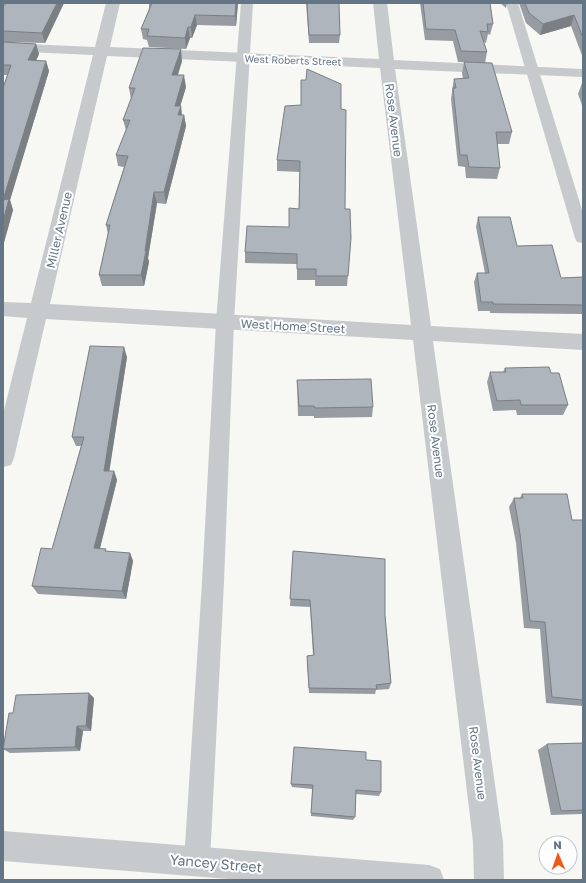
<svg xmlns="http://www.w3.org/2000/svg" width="586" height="883" font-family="'Golos Text',sans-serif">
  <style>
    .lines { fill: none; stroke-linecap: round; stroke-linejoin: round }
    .service { fill: #c6cacd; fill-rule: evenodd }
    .minor { fill: #c6cacd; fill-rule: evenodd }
    .wall { fill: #969ca2 }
    .shaded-wall { fill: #7a7f84 }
    .building { fill: #aeb5bc; stroke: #7a7f84 }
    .labels { text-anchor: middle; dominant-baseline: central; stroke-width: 4; stroke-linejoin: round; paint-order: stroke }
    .far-street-label { font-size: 10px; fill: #647586; stroke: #fff }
    .street-label { font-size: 12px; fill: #647586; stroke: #fff }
    .near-street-label { font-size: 14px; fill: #647586; stroke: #fff }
  </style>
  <rect width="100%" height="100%" fill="#f7f7f3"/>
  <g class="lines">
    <g class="service">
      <polygon points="241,3 253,3 234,322 224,582 210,861 206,870 197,874 188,870 184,861 202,582 216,322"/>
      <polygon points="506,3 518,3 583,213 583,243 577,242 575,238"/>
    </g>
    <g class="minor">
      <path d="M106,3H120L110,47L379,59L373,3H387L394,60L583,69V77L395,69L431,326L583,334V350L433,341L503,842L504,880H474L473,842L413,340L46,319L14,458L11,465L3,467V414L27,318L3,316V302L31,303L93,55L3,51V43L95,47ZM107,56L380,68L411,325L50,304Z"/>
      <polygon points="3,831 429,865 440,869 444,880 241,880 3,861"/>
    </g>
  </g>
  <g class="wall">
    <polygon points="64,3 45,43 3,42 3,5"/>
    <polygon points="149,3 238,3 236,26 197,25 192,38 190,38 186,49 149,47 147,40 143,39 141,29 149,9"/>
    <polygon points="306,3 339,3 339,9 340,35 339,43 309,43"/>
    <polygon points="420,3 490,3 493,24 490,35 488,34 486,43 484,42 487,52 485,63 458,62 453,41 425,40"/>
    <polygon points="500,3 507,3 506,8"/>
    <polygon points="519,3 583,3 583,58 571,26 540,35 526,23"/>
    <polygon points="3,42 36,44 39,54 36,61 46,61 49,71 10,200 13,210 3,246 3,88 7,75 3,75"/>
    <polygon points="182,61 178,75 186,87 180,106 181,106 182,115 184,115 186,126 166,204 157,203 148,258 149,262 144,286 102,286 99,275 108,234 106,225 124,167 118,166 116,155 126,130 123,120 131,99 129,88"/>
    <polygon points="464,62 512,132 509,144 497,144 500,168 497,179 466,178 465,167 458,166 451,99 452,92 452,90 454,79 463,79 462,73"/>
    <polygon points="582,83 583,83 583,108 578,94"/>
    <polygon points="341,109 345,209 351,238 347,286 315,286 315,280 297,280 297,264 245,263 245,252 289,227 299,209 300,172 277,171 277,160"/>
    <polygon points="478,217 517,246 561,278 583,277 583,314 490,313 490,311 478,311 474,282 477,273 485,273 476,227"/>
    <polygon points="127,357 109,471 114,471 117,480 100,548 107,552 130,553 133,561 126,599 38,594 32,586 52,549 81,446 76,446 72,437"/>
    <polygon points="505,368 551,373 568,405 563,415 517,415 516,410 493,411 487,382 490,372 503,372"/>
    <polygon points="297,380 373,407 372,417 314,418 314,416 298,416"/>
    <polygon points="522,494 572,520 583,520 583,706 546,703 540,629 524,628 516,543 509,507 514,498 520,498"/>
    <polygon points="293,551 385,615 391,683 389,689 376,690 375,694 309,693 307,662 307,656 313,655 310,607 290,606"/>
    <polygon points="94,698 91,731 83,731 80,751 10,753 3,749 3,746 13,713"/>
    <polygon points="583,743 583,814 551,815 538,750 547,744"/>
    <polygon points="366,760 381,792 379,796 356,794 355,817 353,820 311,816 312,789 292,787 291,784"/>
  </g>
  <g class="shaded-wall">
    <polygon points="57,3 64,3 45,43 42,33"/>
    <polygon points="236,3 238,3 236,26 235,16"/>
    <polygon points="195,15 197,25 192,38 191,27"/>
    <polygon points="574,15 571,26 540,35 543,24"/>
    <polygon points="188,27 190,38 186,49 185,38"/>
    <polygon points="36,44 39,54 31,71 28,60"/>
    <polygon points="181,49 182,61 174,86 172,75"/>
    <polygon points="46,61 49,71 10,200 13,210 3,246 3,200"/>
    <polygon points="184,75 186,87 177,117 175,106"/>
    <polygon points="181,106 182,118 178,115"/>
    <polygon points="184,115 186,126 166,204 164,192"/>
    <polygon points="154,192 157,203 148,258 149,262 144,286 141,275 145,251"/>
    <polygon points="124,347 127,357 108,480 104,471"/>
    <polygon points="114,471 117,480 98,556 94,548"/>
    <polygon points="130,553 133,561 126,599 122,591"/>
    <polygon points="89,693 94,698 91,731 86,726"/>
    <polygon points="77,726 83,731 80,751 75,747"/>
  </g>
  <g class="building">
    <polygon points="6,3 57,3 42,33 3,31 3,5 5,5"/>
    <polygon points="152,3 236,3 235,16 195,15 191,27 188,27 185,38 147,36 149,29 141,29"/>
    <polygon points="307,3 339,3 340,35 309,35"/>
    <polygon points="423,3 490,3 493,24 487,24 488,32 480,31 487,52 461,51 455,30 426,29"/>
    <polygon points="525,3 583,3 583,38 574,15 543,24 529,13"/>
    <polygon points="3,42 36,44 28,60 46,61 3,200 3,88 11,65 3,65"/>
    <polygon points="143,48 181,49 172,75 184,75 175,106 181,106 178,115 184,115 164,192 154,192 145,251 146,251 141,275 99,275 110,225 106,225 128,156 116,155 130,120 123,120 135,88 129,88"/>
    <polygon points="464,62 492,63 512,132 496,132 500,168 469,167 467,155 460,155 453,88 456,88 454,79 469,78"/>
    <polygon points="307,69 341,84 341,109 346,110 345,209 350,209 351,238 348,276 316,276 316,269 297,269 297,254 245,252 247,226 289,227 289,208 299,209 300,161 277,160 285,106 301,105 301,80 306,80"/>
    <polygon points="9,199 3,221 3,200"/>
    <polygon points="478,217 510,217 517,246 552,245 561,278 583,277 583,305 493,304 493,302 481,302 477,273 489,273"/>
    <polygon points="90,346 124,347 104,471 114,471 94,548 106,549 105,551 130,553 122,591 32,586 41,548 52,549 84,437 72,437"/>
    <polygon points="549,367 551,373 559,373 568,405 521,405 520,400 497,401 490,372 506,372 505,368"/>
    <polygon points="371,379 373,407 315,408 314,406 299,406 297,380"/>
    <polygon points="522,494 567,494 572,520 583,520 583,700 552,697 545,622 530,621 520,534 514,498 523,498"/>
    <polygon points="293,551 385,559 385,615 391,683 376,685 377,689 309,688 307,656 314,655 310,600 290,599"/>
    <polygon points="89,693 86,726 77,726 75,747 3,749 9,713 13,713 16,695"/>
    <polygon points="583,743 583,810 561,811 547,744"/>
    <polygon points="294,747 366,752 366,760 381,761 381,792 356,790 355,817 311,813 313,785 291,784"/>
  </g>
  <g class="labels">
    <g class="far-street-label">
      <text transform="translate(293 60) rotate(2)">West Roberts Street</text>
    </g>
    <g class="street-label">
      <text transform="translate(394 120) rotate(83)">Rose Avenue</text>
      <text transform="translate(59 230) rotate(-77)">Miller Avenue</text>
      <text transform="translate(293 326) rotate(3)">West Home Street</text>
      <text transform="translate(436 441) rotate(83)">Rose Avenue</text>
      <text transform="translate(478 763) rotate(83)">Rose Avenue</text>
    </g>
    <g class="near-street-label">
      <text transform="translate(216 863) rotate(5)">Yancey Street</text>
    </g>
  </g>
  <rect width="586" height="883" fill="none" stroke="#647586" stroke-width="8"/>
  <g transform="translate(558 855) rotate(358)"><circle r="19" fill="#ffffff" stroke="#c1c8cf"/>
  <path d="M0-3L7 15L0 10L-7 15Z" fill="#ee5a1c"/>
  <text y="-6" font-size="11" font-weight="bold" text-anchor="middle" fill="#647586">N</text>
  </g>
</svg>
